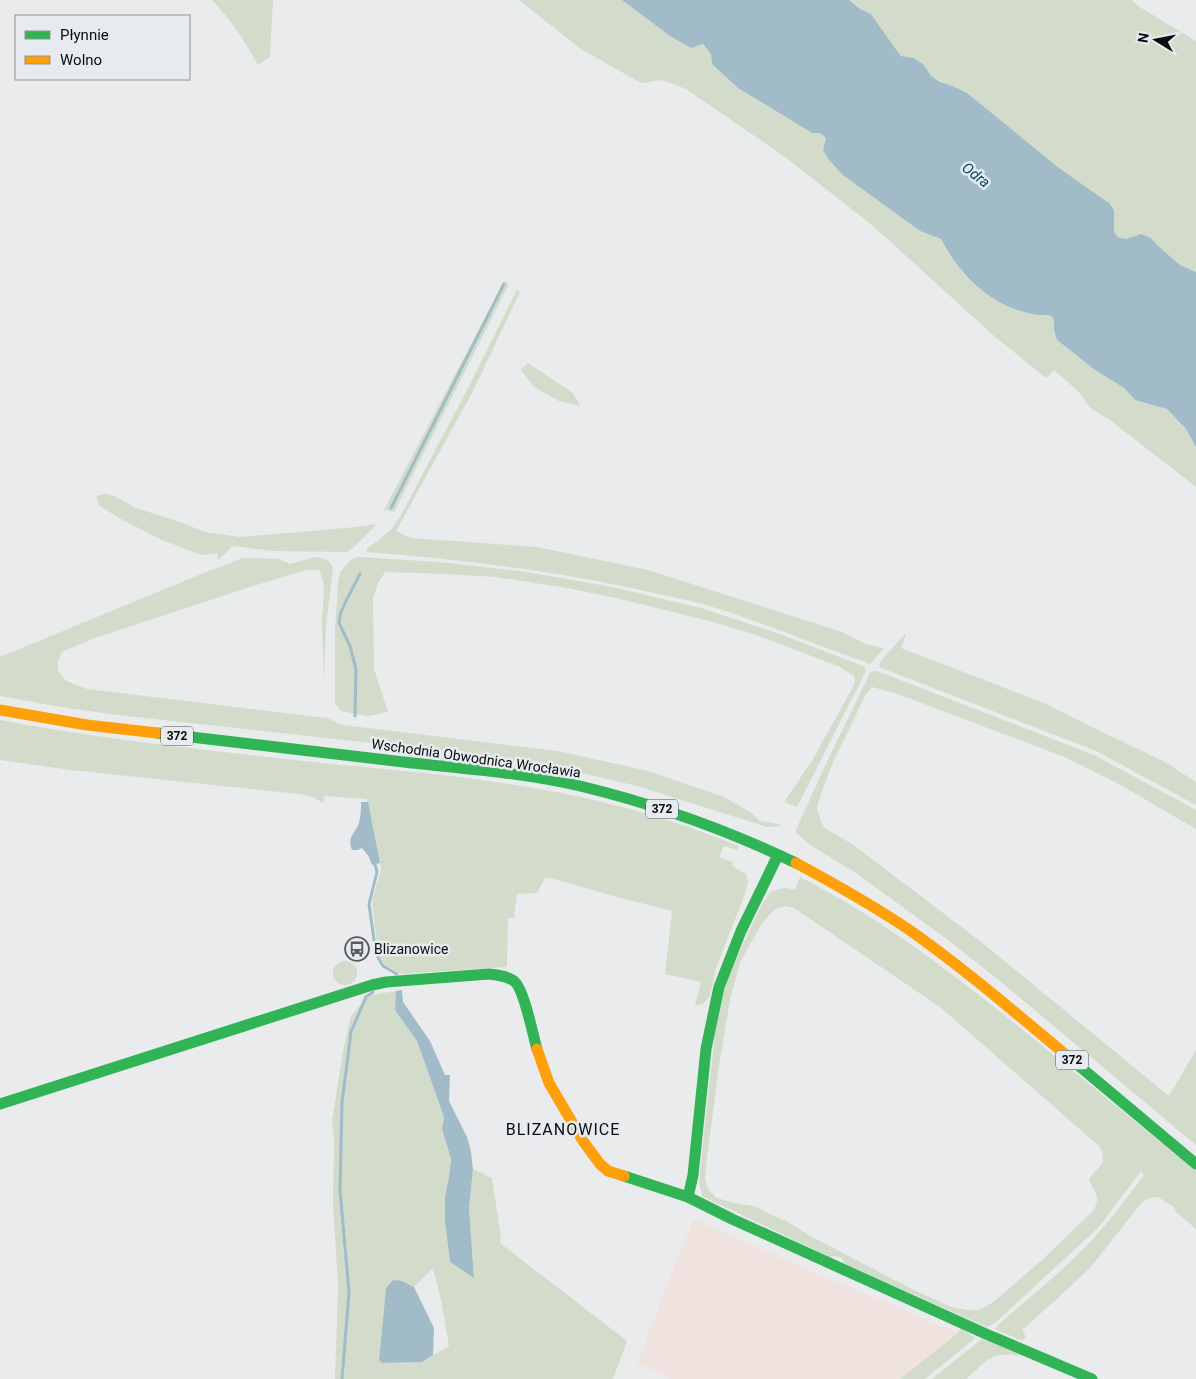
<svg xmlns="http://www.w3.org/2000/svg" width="1196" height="1379" font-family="Roboto,sans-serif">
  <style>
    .industrial { fill: #efe2df }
    .green { fill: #d3dccb; fill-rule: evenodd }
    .water { fill: #a1bcc8 }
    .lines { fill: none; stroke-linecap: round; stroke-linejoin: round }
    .stream { stroke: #a1bcc8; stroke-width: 3 }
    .fast { stroke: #30b455; stroke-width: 11 }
    .slow { stroke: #ff9f0a; stroke-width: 11 }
    .labels { text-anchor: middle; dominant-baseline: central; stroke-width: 5; stroke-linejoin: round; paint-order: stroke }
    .shield { fill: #e7ebef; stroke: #4c4f51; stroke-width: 1 }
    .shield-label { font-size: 12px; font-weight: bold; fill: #0a0c0d }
    .street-label { font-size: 14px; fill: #0a0c0d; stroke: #e7ebef }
    .poi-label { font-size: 14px; fill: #0a0c0d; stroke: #e7ebef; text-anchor: start }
    .water-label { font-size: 15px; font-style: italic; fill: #004f67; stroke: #e7ebef }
    .quarter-label { font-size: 16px; letter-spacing: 1px; fill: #0a0c0d; stroke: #e7ebef }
  </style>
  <rect width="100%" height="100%" fill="#e9ebed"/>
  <polygon class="industrial" points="694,1219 809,1270 958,1333 900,1379 671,1379 637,1363 673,1270"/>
  <g class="green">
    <path d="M212,0H273L270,57L258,65C245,42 231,19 212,0Z"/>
    <path d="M519,0H622L670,36L691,48L703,44L738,88L812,133H820L826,138L823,150L844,176L920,231L941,239C958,275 991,306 1032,314C1038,316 1045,314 1051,316L1054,320V330L1057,340L1073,353L1095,370L1124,388L1135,400L1167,409L1186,429L1196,447V487L1110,420L1090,408L1080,393L1054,370L1046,378L993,335L872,225L785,157L686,89L662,80L641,83L581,49Z"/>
    <polygon points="849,0 1132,0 1138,6 1196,41 1196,272 1180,265 1157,245 1151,238 1141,234 1126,239 1118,237 1114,232 1109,203 1059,168 950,85 940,82 931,76 924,65 914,58 901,56 895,48 871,14 860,9"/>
    <polygon points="504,281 509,284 394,512 384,510"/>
    <path d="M517,290L520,292L472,393L396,531L411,538L537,547L648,570L842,632L868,645L884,648L870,664C814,644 760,621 703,604C688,600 673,597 658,594C562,571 465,560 367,552V549L391,530L401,515L467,390Z"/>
    <polygon points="528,363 573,393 580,406 559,401 534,387 521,370"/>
    <polygon points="105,494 114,496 136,508 180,522 205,532 240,537 346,528 377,524 353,548 347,552 273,551 233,546 218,560 217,553 201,555 162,540 119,518 100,506 96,496"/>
    <path d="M316,557C324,558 330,560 333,568L326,626L324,683C324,662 322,641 322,620C322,603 328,586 319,570H306L253,586L95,638L62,652L58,660V671L66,681L87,689L327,718L343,725L558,751L648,771L724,797L750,812L760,821L779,824L782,826L767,827L637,786L564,769L518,761L424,749L118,715L67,708L0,696V657L206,572L243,558L278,559L290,564Z"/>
    <polygon points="358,557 439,562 527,572 612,587 701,608 780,634 863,666 866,669 864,675 797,807 784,802 813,759 855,683 854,676 840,667 756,635 713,622 616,598 567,588 496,577 447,574 385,572 378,583 373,598 374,669 388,712 367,716 341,711 335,703 335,632 338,583 340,572 352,559"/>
    <polygon points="904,635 906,635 901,648 1044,703 1096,729 1165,762 1196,782 1196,805 1096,751 879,667 880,662"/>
    <polygon points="873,671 877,671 1094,755 1196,810 1196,829 1117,783 1067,758 898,694 872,687 866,694 831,767 819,800 817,809 823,827 852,844 980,941 1169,1096 1196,1050 1196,1145 1000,981 944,937 853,871 810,845 795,832 824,768 870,673"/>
    <path d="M0,720C107,740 214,751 322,763C417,772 513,780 606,803C652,814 696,829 739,846L737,850L724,846L719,857L733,862L732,866L746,874L748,882L745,894L716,968L710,996L703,1004L695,1006L701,982L665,974L672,911L617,897L551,878H545L537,893L517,894L514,918H508L507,967L402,974L385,965L378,954L372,901L381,869L367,799L325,796L323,803L313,797L300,794L71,770L0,760Z"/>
    <path d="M800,877C886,921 960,979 1034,1039C1088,1083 1142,1127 1196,1171V1229L1177,1213L1174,1207L1158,1197L1150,1198L1143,1201L1090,1268L1060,1296L1022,1330L1026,1337L1022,1341L995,1329L997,1326C1030,1297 1064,1270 1094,1238C1112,1218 1128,1196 1144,1175L1141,1171L1099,1227L996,1322L991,1325L987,1327L845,1264L842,1258L834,1256L830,1257L702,1196L699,1182L716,1022L727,979L759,910L770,892L779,889L786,888L795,890ZM784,906L794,908L940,1007L1100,1147C1108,1166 1098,1165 1089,1180C1095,1195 1101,1194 1094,1210L1042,1260L992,1303L979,1310H967L951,1307L910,1288L810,1236L790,1223L753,1206L734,1203L717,1198L708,1189L705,1179L707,1158L719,1066L730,1000L740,962L762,923L774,910Z"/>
    <circle cx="345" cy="973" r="12"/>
    <path d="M396,991L395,1010L417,1041L444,1117L442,1129L451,1159L449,1177L445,1196V1222L450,1262L474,1278L469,1209L473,1169L492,1178L501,1237L500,1243L627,1341L613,1379H335L338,1286L333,1205L334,1138L332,1121L343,1051L351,1016L361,1004L364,996ZM433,1268L441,1300L449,1346L422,1362L382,1363L379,1360L386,1288L402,1281L414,1287Z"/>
    <polygon points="961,1328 975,1338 974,1339 925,1379 900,1379 958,1333"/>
    <path d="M982,1339L1017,1350L1018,1356C989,1351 986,1363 966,1379H932Z"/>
  </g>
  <g class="water">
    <path d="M622,0H849L860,9L871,14L895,48L901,56L914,58L924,65L931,76L940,82L950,85L967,93L1059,168L1109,203L1114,210V232L1118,237L1126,239L1141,234L1151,238L1157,245L1180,265L1196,272V447L1186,429L1167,409L1135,400L1124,388L1095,370L1057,340L1054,330V320L1051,316C1045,314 1038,316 1032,314C991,306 959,275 941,239L920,231L844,176L829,160L823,150L826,138L820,133H812L738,88L712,64L711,54L703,44L691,48L670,36Z"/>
    <path d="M361,802H368L380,863L372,865L369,857L362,848L358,850H352C347,836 355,834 359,823C361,815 361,809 361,802Z"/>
    <polygon points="402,990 403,1002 430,1041 445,1075 450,1075 449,1101 467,1137 471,1152 473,1169 469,1209 474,1278 450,1262 445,1222 445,1196 449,1177 451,1159 442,1129 444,1117 417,1041 395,1010 396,991"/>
    <polygon points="393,1280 402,1281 414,1287 434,1328 433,1355 422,1362 382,1363 379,1360 386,1288"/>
  </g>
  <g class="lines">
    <g class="stream">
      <polyline points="391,508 504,284"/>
      <polyline points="355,716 356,669 350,646 339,623 341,612 346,601 360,574"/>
      <polyline points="374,861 377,872 369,904 376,954 383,966 397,974"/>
      <polyline points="342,1379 349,1292 340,1190 342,1102 351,1032 366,997 373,992"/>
    </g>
    <g class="fast">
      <path d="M157,733C242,743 327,753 412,763C468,769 525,773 580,786C655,804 727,830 796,863"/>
      <polyline points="1072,1060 1196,1164"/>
      <path d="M0,1104L372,985L386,982L489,974C497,975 509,976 515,982C524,990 533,1035 537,1049"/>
      <polyline points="624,1176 688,1197 732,1219 986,1334 1092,1379"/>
      <polyline points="688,1197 693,1175 706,1049 719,987 741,931 778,855"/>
    </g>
    <g class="slow">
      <polyline points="0,710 87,725 157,733"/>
      <path d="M796,863C835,884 872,905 908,929C965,969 1018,1015 1072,1060"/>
      <polyline points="537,1049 549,1083 583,1141 600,1164 608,1171 624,1176"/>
    </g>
  </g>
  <defs>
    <g id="bus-ring" transform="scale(1.25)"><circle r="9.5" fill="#e7ebef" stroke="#585a5b" stroke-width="1.5"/><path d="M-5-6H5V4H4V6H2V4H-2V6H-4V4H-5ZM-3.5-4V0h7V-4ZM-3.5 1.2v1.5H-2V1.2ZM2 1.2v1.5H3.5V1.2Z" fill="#585a5b"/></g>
  </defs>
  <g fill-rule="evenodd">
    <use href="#bus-ring" x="357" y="949"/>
  </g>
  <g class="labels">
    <g class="shield">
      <rect x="161" y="726.5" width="32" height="19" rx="4"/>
      <rect x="646" y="799.5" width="32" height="19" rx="4"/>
      <rect x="1056" y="1050.5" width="32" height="19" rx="4"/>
    </g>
    <g class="shield-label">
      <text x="177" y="736">372</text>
      <text x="662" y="809">372</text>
      <text x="1072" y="1060">372</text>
    </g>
    <g class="street-label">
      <text transform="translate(476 758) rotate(8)">Wschodnia Obwodnica Wrocławia</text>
    </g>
    <g class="poi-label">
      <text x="374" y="949">Blizanowice</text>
    </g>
    <g class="water-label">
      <text transform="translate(976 175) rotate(38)">Odra</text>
    </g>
    <g class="quarter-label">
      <text x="563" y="1129">BLIZANOWICE</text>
    </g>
  </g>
  <rect x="15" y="15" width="175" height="65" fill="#e7ebef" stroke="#8f9295"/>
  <rect x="25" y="31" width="25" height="8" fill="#30b455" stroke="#8f9295"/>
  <text x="60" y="40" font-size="15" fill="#0a0c0d">Płynnie</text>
  <rect x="25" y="56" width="25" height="8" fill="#ff9f0a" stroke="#8f9295"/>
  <text x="60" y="65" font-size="15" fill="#0a0c0d">Wolno</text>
  <g transform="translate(1156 40) rotate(280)" stroke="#e7ebef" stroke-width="4" paint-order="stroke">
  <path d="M0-4L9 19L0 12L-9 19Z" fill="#0a0c0d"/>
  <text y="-8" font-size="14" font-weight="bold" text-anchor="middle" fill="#0a0c0d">N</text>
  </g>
</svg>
